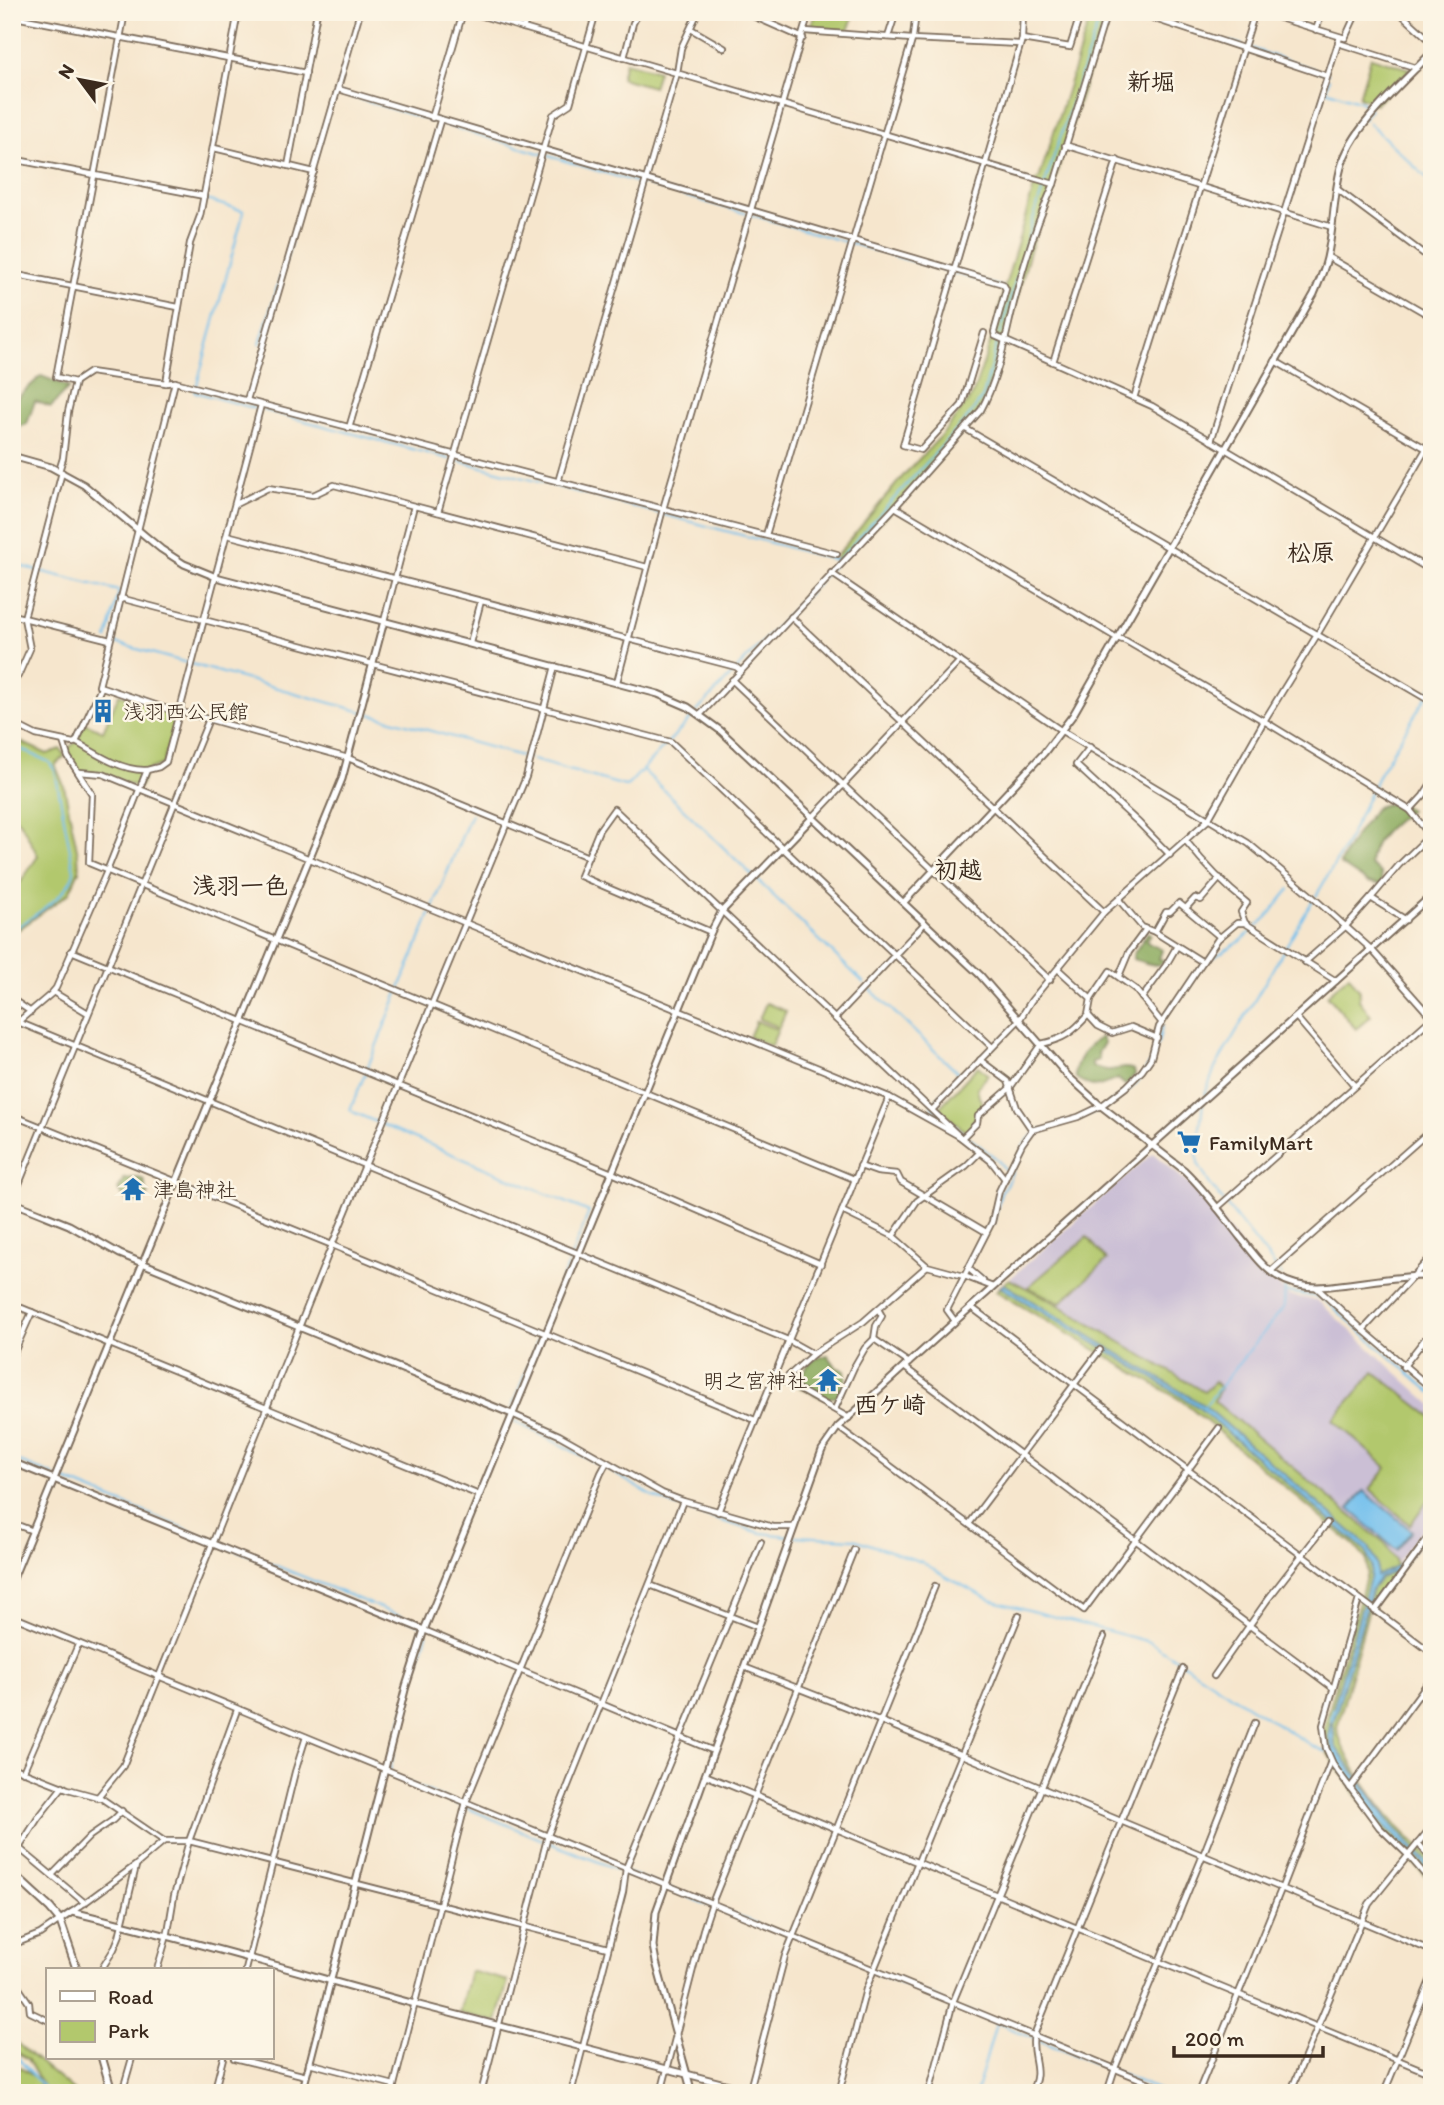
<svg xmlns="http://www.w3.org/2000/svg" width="1444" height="2105" font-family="Itim,'Klee One',sans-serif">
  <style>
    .industrial { fill: #cbbfd5 }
    .green { fill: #b2c86d; stroke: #767946; stroke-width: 2 }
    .forest { fill: #8dac60; stroke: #646b3f; stroke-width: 2 }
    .water { fill: #73c0ed; stroke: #577586; stroke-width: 2 }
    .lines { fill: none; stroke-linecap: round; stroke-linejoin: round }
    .stream { stroke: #73c0ed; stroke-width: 2 }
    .minor-casing { stroke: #7c6c5b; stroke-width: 8 }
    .tertiary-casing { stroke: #7c6c5b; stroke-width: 9 }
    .secondary-casing { stroke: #7c6c5b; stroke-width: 10 }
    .minor { stroke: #fff; stroke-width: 4.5 }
    .tertiary { stroke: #fff; stroke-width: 5 }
    .secondary { stroke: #fff; stroke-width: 6 }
    .labels { text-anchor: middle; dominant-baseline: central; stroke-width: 5; stroke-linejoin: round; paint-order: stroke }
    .poi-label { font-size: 21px; fill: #3b2a1e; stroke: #fcf5e5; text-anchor: start }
    .quarter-label { font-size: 24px; font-weight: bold; fill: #3b2a1e; stroke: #fcf5e5 }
  </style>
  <rect width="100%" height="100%" fill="#fcf5e5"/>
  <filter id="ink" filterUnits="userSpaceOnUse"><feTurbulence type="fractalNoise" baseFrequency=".0143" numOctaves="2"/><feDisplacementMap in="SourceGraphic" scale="14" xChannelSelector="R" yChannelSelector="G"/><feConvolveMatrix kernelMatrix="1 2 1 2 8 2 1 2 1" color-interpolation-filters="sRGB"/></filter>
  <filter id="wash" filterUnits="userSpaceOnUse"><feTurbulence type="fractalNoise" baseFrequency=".00686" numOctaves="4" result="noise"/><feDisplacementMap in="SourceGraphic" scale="28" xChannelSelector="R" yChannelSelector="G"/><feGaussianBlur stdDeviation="1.57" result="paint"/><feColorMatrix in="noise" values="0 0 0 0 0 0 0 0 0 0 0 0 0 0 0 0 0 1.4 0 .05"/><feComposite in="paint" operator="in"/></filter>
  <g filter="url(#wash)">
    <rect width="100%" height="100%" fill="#f6e6cd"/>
    <polygon class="industrial" points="1153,1153 1203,1196 1253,1262 1290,1296 1317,1300 1432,1405 1432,1516 1397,1563 1190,1392 1005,1283"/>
    <g class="green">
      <polygon points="816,12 854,14 848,31 810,28"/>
      <polygon points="1092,12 1107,12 1052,189 1029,254 1007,336 981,410 895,507 845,556 835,563 837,555 903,476 941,436 972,396 994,332 1005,286 1036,180 1039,179"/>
      <polygon points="1371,57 1410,69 1376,104 1359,97"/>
      <polygon points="625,62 658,71 653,87 621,78"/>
      <polygon points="119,694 177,713 163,764 147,770 139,788 97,772 78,772 67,749 76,742 85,723 103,731"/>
      <polygon points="12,738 47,754 61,749 65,756 55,765 64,786 78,854 79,871 69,893 12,934 12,895 38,856 22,825 12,814 12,749 18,751 12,747"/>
      <polygon points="1349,975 1360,991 1359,1000 1371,1016 1356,1029 1327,995"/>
      <polygon points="766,1003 786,1011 771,1046 749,1037 756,1021 776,1029 776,1026 759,1019"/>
      <path d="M978,1066L988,1075L977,1088L979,1097L984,1106C976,1114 973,1124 967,1133L939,1108Z"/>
      <polygon points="1087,1237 1107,1260 1060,1303 1028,1287"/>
      <path d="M1009,1279L1052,1301L1204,1392L1215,1382L1220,1388L1214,1401L1386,1545L1395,1560L1397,1574L1368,1612L1337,1728C1343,1759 1381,1810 1404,1833C1413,1842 1424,1850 1432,1860V1883L1379,1827L1328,1754L1323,1732L1367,1573L1366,1559L1354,1545L1182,1401L996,1291Z"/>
      <polygon points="1374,1372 1432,1417 1432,1494 1410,1525 1370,1489 1387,1468 1333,1420"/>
      <polygon points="470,1971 508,1981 497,2022 459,2013"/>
      <polygon points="12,2039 76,2093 47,2093 27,2059 12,2049"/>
      <polygon points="16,2065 36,2078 43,2093 12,2093 12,2066"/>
    </g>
    <g class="forest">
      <polygon points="41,376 69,387 51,407 35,401 27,424 19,427 12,419 12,403"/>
      <path d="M1400,804L1410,810C1391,825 1371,839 1370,865L1381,873L1382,885L1367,882L1340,864C1348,845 1355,836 1367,820C1372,813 1373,807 1383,805C1388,803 1395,804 1400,804Z"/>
      <path d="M1148,932L1151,934L1146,941C1152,947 1157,946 1162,950L1159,959L1166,961C1158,969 1143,962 1133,959V955Z"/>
      <path d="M1101,1037L1104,1043L1098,1053L1099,1060L1092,1062V1067C1098,1067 1105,1071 1110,1070C1120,1069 1124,1066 1134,1070L1135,1075L1125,1085L1118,1079C1097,1087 1096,1091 1076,1078C1072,1062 1088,1045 1101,1037Z"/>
      <path d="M138,1178L144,1180L146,1192L149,1195L141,1203C130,1203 124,1200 118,1190L124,1179Z"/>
      <path d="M828,1355L837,1368L845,1370L846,1378L839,1396L825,1399L799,1387C805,1367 807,1359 828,1355Z"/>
    </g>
    <g class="water">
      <polygon points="1004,1284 1205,1406 1369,1547 1377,1564 1377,1576 1398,1566 1432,1520 1432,1525 1400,1569 1380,1578 1372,1589 1333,1724 1335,1746 1392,1825 1432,1867 1432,1875 1412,1851 1400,1842 1374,1815 1334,1758 1328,1735 1333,1709 1370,1578 1371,1566 1366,1551 1198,1407 1143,1372 1000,1287"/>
      <polygon points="1364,1491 1412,1531 1396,1550 1349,1509"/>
    </g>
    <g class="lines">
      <g class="stream">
        <polyline points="1145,12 1162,19"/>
        <polyline points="1230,42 1242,45"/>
        <polyline points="1247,47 1328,74"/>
        <polyline points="1329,79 1326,90 1361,102 1371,110 1363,118 1365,119"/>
        <polyline points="339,93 642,184"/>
        <polyline points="1369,123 1432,183"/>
        <polyline points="647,185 1002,287"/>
        <polyline points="206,200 244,211 195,392 257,409"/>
        <polyline points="1000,335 1033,219 1102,12"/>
        <polyline points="260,344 291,242"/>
        <polyline points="263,410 450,459"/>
        <polyline points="456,460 836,560"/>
        <polyline points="12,564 119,591 107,639"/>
        <polyline points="112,642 528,758"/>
        <path d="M12,745L49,762L55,771L74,871C71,894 31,918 12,930"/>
        <polyline points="533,760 625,786 628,785 799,603 971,414 983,396 998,340"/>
        <polyline points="644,771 864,983"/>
        <polyline points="1316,896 1344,848 1380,772 1432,687"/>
        <polyline points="1204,963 1241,941 1267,917 1290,889"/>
        <polyline points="868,987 960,1075 931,1105 962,1133"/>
        <polyline points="400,988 471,814"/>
        <polyline points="367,1069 398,993"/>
        <polyline points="365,1074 350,1110 355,1113 589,1212 542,1329"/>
        <polyline points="1205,1094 1215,1068 1313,900"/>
        <polyline points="1203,1103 1197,1152 1198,1163 1209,1183 1282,1275"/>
        <path d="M1106,1106C1140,1087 1155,1064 1162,1026"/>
        <polyline points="1090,1114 1101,1109"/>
        <polyline points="1057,1125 1072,1121"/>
        <polyline points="967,1136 997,1159 1007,1172"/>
        <polyline points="1023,1147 1028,1140 1041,1129"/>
        <polyline points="993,1224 1001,1192 1009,1180 1017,1158"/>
        <polyline points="978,1274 994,1284"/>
        <polyline points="1287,1292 1320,1297 1326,1301 1432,1393"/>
        <polyline points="1204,1407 1284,1307 1285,1284"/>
        <polyline points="511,1410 540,1334"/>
        <polyline points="509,1416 508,1418 520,1424 597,1463 654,1497 678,1507"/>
        <polyline points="12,1459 53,1475"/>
        <polyline points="58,1477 422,1625"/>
        <polyline points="683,1509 761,1533 789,1536"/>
        <polyline points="795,1536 854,1539 922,1562 945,1576 990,1600 1150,1642 1243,1703 1311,1745 1326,1752"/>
        <polyline points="427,1634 397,1736 389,1775 550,1843 663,1887"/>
        <polyline points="1331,1721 1333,1709"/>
        <polyline points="668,1888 708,1905"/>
        <polyline points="713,1907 757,1924"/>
        <polyline points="875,1973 942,2000"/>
        <polyline points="966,2010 1166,2093"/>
        <polyline points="12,2051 48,2093"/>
        <polyline points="976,2093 996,2024"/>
      </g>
    </g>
  </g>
  <g filter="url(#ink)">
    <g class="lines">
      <g class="minor-casing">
        <g id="minor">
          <polyline points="469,12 1054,184"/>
          <polyline points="744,12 803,38"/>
          <polyline points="1134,12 1327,76"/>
          <polyline points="1260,12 1345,38 1357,12"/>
          <polyline points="1399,12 1432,42"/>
          <polyline points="15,17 306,73"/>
          <polyline points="523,28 529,12"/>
          <polyline points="691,29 724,48"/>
          <polyline points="12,30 15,12"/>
          <polyline points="1316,30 1322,12"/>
          <polyline points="805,31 912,39 1020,44"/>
          <polyline points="888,37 896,12"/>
          <polyline points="1022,39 1070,47 1081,12"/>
          <polyline points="1338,43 1417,68"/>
          <polyline points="624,58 633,23 639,12"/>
          <polyline points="338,89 1003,284 1006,289 994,332 995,336 1152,406 1432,571"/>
          <polyline points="432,118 463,12"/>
          <polyline points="1065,145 1332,227"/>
          <polyline points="214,148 314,172"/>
          <polyline points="12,159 204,196"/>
          <polyline points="288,166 317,12"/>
          <polyline points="1337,189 1432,260"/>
          <polyline points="1328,257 1432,317"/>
          <polyline points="12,274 178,307"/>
          <polyline points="984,333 962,405 921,450 903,445 1022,39 1023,12"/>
          <polyline points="1275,361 1432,452"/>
          <polyline points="1053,362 1117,160"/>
          <polyline points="75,382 56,377 125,12"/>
          <polyline points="175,382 99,686 179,713"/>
          <polyline points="166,383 190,243 200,216 238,12"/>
          <polyline points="1134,398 1255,12"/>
          <polyline points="247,400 360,12"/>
          <polyline points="349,428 440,121"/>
          <polyline points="966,429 1432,702"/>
          <polyline points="1211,441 1340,37"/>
          <polyline points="59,471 63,458 68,412 75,382 90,372 166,383 175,382 837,554"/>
          <polyline points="558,482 677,73 681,48 698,12"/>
          <polyline points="236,504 268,488 313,495 334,485 647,567"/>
          <polyline points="895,507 1117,638 1126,641 1264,721 1410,810 1432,838"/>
          <polyline points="438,512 553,115 570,104 596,12"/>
          <polyline points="227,535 736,667 741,671"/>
          <polyline points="766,535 913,37 916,12"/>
          <polyline points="831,573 1062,731 1248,843 1308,893 1372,950 1432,1018 1217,1208"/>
          <polyline points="120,598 671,742 992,1047"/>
          <polyline points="12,615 110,640"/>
          <polyline points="791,617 1104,912"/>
          <polyline points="384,621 414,506"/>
          <polyline points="470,643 481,601"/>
          <polyline points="732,680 1050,980"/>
          <polyline points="617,682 663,509 809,12"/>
          <polyline points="12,683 18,676 30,649 24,618 62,472"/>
          <polyline points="179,711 348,758 588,857"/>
          <path d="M700,715L895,507L981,410C999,377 1005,338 1014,302C1024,264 1038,219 1054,184L1107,12"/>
          <polyline points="12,723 36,735 73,743 76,742 101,688"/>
          <polyline points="63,741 68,757 92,794 89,863 854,1179"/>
          <path d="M76,742C96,754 122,771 146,770"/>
          <polyline points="1090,747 1076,765 1139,823 1170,855"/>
          <polyline points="79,772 103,774 889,1097 959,1136"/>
          <polyline points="1410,810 1423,796 1432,782"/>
          <polyline points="813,817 960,661"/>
          <path d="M1186,841C1204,864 1224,885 1247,903L1241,912L1245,923L1336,981"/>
          <polyline points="1371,898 1399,865 1430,835"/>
          <polyline points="1119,900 1142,927 1155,932 1201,961"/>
          <polyline points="1186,908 1195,898 1201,900 1220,878"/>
          <polyline points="711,932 580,876 599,830 614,809 959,1136 991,1161 1005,1179"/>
          <polyline points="1155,932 1166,912 1170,912 1179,903 1220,937"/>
          <polyline points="71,951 612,1173 821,1264"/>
          <polyline points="1305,962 1345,927 1371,898 1406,920"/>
          <polyline points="1058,969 1091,999 1088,1015 1098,1026 1112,1033 1131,1027 1157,1038"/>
          <polyline points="1119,976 1129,952 1146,929"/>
          <polyline points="53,992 88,1013"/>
          <polyline points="1142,998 1166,965 1177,946"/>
          <polyline points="12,999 31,1012"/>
          <polyline points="1091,999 1110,971 1135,989 1162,1023"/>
          <polyline points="836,1017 925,923"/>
          <polyline points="1296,1017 1354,1085"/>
          <polyline points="18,1022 788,1340 813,1354"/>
          <polyline points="12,1027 51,994 56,988 107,871 147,770 159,767 166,762 261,405"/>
          <polyline points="980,1060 1008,1081 1017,1108 1032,1130"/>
          <polyline points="932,1110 1020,1019 1031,1001 1104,912 1208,820 1264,721 1317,635 1432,439"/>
          <polyline points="12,1115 332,1245 755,1420"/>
          <path d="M962,1138L977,1123L978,1116L1010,1088L1041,1044C1064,1039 1072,1033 1088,1015"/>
          <polyline points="860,1166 877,1172 897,1174 901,1182 986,1232"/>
          <polyline points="12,1201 209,719"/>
          <polyline points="842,1211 893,1236 927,1266 964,1276 993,1287"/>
          <polyline points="893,1236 917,1201 966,1166 980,1152"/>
          <polyline points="968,1268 983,1281"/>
          <polyline points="1271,1271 1432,1129"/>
          <polyline points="1317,1288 1363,1330 1432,1389"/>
          <polyline points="12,1304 479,1495"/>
          <polyline points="971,1307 1432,1653"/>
          <polyline points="955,1321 947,1310 992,1222 999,1191 1022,1144 1032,1130 1078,1117 1101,1106 1126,1087 1142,1071 1151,1058 1159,1027 1218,939 1237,923 1245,923"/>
          <polyline points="1363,1330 1432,1256"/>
          <polyline points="874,1339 909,1363"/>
          <polyline points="12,1357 32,1312"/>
          <polyline points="904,1367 1333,1688"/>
          <polyline points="1403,1367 1432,1330"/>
          <polyline points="773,1375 849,1418"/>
          <polyline points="784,1380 813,1354 863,1322 927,1266"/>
          <polyline points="835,1409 854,1367 865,1348 874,1339 876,1326 882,1316 878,1309"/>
          <polyline points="512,1414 559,1435 662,1493 683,1501 773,1527 793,1527"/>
          <polyline points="838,1427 1084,1610 1219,1428"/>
          <polyline points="718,1512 889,1097"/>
          <polyline points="12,1523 33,1531"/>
          <polyline points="969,1524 1100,1350"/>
          <polyline points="650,1585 758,1627"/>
          <polyline points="1359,1599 1323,1725 1326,1748 1334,1766 1379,1827 1408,1855 1432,1883"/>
          <polyline points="12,1616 1174,2093"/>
          <polyline points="424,1630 714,1751"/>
          <polyline points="744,1667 881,1721 1432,1951"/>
          <polyline points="1214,1676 1268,1599 1327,1523"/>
          <polyline points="12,1767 68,1789 101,1798 164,1841 189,1841 201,1844 608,1948"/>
          <polyline points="23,1772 78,1645"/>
          <polyline points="705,1775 1432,2074"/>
          <polyline points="1350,1788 1432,1677"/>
          <polyline points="97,1798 123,1766 332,1245 526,777 555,666"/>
          <polyline points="1418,1843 1432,1860"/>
          <polyline points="19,1848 85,1903"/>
          <polyline points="12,1854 19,1848 38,1818 63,1786"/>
          <polyline points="52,1875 90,1836 113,1820 122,1811"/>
          <polyline points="72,1912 136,1865 164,1841"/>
          <polyline points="12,1945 40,1934 60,1920"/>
          <polyline points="101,1970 114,1949 119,1937 136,1866"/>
          <polyline points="157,1970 168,1932 174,1896 189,1841 237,1710"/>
          <polyline points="246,1970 295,1772 306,1737"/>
          <polyline points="12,1978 29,2003 30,2012 47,2020"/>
          <polyline points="234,2058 306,2076"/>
          <polyline points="309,2063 394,2085"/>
          <polyline points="122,2093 132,2058"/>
          <polyline points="214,2093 223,2058"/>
          <polyline points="392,2093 466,1802 601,1473 607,1462"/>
          <polyline points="481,2093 548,1835 683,1501"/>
          <polyline points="571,2093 623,1892 626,1868 761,1542"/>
          <polyline points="661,2093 703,1930 712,1903 854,1550"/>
          <polyline points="749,2093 785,1956 935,1586"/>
          <polyline points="839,2093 866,1989 1019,1615"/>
          <polyline points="929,2093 953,2002 1104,1637"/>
          <path d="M1030,2093C1045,2070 1029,2056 1034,2035L1183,1669"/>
          <polyline points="1107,2093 1115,2068 1203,1855 1255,1723"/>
          <polyline points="1198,2093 1282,1887 1331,1761"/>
          <polyline points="1290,2093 1369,1904 1432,1826"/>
          <polyline points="1384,2093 1432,1976"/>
        </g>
      </g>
      <g class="tertiary-casing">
        <g id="tertiary">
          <path d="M12,456L51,467L84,485L161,549L184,564L216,577L658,694L688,707L721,731L980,975L1068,1076L1101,1106L1184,1170C1205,1190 1222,1214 1240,1237C1251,1250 1262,1267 1277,1276C1289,1284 1304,1287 1318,1287C1356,1285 1393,1275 1432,1276"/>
          <path d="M904,902L1044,753L1073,715L1314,294C1319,282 1324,271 1327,258C1334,228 1333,196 1341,167C1352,126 1403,83 1432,52"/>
          <polyline points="12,1202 69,1225 120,1254 512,1414"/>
          <polyline points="12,1462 424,1630"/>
          <polyline points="12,1581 342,779 384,621"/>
          <polyline points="1375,1611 1432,1533"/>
          <path d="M60,1920L72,1912C187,1939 301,1973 415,2004C530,2034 645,2063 760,2093"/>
          <polyline points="302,2093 406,1686 424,1630 711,932 722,911 813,817"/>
          <polyline points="692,2093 656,1962 653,1946 656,1912 822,1450 838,1427 904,1367 1432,895"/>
        </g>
      </g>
      <g class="secondary-casing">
        <g id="secondary">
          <polyline points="12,1873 50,1908 60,1920 77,1970"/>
          <polyline points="102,2058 112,2093"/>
        </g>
      </g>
      <use href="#minor" class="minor"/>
      <use href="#tertiary" class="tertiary"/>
      <use href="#secondary" class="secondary"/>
    </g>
  </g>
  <defs>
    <g id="building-bare" transform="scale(1.89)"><path d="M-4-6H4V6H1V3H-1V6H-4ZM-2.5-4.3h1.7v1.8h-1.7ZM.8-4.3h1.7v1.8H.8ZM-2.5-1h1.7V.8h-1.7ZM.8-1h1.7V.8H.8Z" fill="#1f6fb2" stroke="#fcf5e5" stroke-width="2.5" paint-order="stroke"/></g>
    <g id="supermarket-bare" transform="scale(1.89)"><path d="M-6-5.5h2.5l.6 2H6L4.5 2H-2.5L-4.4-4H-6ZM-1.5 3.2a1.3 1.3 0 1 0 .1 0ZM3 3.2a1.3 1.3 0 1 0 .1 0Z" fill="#1f6fb2" stroke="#fcf5e5" stroke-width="2.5" paint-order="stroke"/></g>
    <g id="temple-bare" transform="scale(1.89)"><path d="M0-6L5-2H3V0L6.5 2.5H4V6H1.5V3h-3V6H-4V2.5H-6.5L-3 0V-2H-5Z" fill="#1f6fb2" stroke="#fcf5e5" stroke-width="2.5" paint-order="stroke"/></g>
  </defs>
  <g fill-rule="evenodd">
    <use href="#building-bare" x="103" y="711"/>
    <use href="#supermarket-bare" x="1189" y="1142"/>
    <use href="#temple-bare" x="133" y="1189"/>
    <use href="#temple-bare" x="828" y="1380"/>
  </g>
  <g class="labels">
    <g class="poi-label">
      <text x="123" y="711">浅羽西公民館</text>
      <text x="1209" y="1142">FamilyMart</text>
      <text x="153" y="1189">津島神社</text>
      <text x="808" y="1380" text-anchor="end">明之宮神社</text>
    </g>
    <g class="quarter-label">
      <text x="1151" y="81">新堀</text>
      <text x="1311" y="552">松原</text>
      <text x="958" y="869">初越</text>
      <text x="240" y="885">浅羽一色</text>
      <text x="890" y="1404">西ケ崎</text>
    </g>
  </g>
  <rect width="1444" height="2105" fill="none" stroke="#fcf5e5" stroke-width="42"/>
  <rect x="46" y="1968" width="228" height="91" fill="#fcf5e5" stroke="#afa495" stroke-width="2"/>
  <rect x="60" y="1991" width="35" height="10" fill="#ffffff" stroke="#afa495" stroke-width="2"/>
  <text x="108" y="2004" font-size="21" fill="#3b2a1e">Road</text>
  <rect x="60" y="2021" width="35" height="21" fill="#b2c86d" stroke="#afa495" stroke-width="2"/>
  <text x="108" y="2038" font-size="21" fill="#3b2a1e">Park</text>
  <g transform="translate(80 80) rotate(302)" stroke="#fcf5e5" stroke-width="5" paint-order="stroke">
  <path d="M0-5L12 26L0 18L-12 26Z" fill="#3b2a1e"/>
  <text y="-10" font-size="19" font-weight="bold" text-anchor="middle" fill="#3b2a1e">N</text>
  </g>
  <path d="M1174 2046v10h149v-10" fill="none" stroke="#3b2a1e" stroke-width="3.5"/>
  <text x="1185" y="2046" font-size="21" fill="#3b2a1e" stroke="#fcf5e5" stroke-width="5" paint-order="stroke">200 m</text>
</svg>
